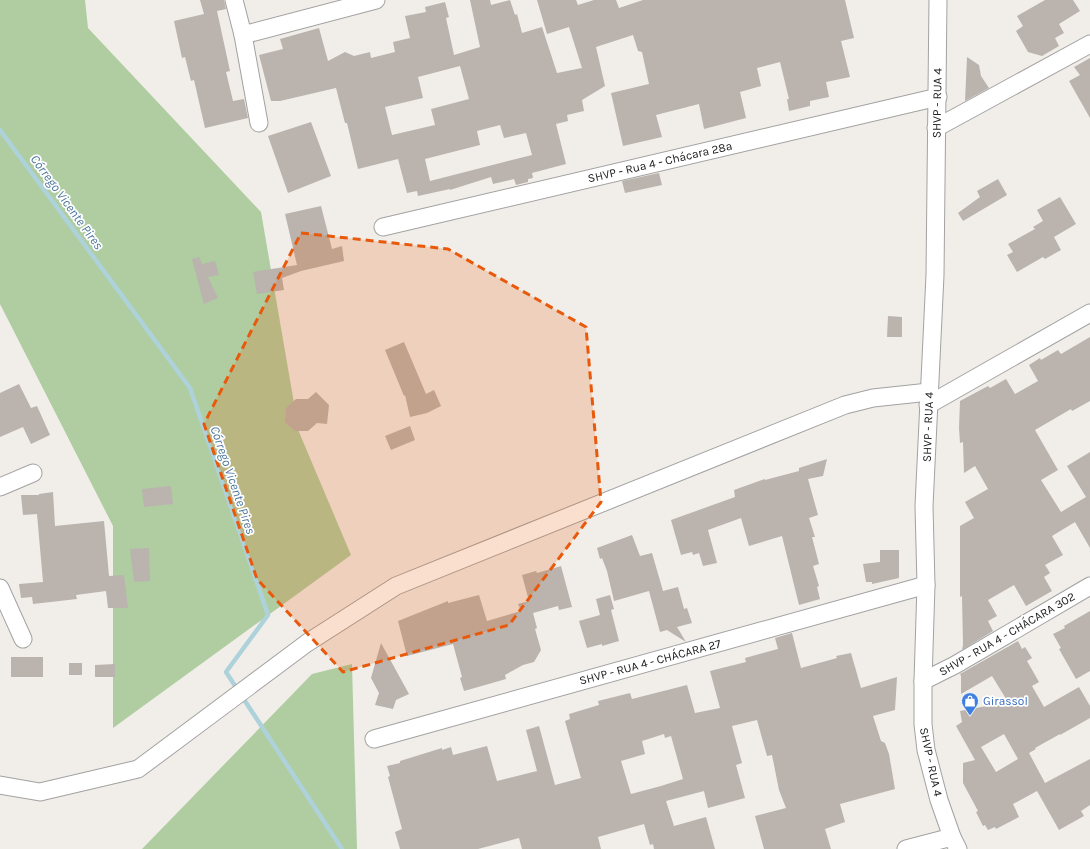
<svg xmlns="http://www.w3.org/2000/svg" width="1090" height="849" font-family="Karla,sans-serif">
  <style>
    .forest { fill: #afcda1 }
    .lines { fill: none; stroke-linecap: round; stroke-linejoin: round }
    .stream { stroke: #add2da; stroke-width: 4.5 }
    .building { fill: #bab3ae; fill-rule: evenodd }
    .minor-casing { stroke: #a2a2a2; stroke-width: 19 }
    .minor { stroke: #fff; stroke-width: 17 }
    .marked { fill: #e8590c; fill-opacity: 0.2; stroke: #e8590c; stroke-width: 3; stroke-dasharray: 8 5; stroke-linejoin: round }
    .labels { text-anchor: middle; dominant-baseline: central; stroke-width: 3.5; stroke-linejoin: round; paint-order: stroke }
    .street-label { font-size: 12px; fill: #212121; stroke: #fff }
    .shop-label { font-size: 12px; fill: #366cbe; stroke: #fff; text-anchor: start }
    .water-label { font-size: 13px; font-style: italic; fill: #4d779c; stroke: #fff }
  </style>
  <rect width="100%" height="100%" fill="#f1eee9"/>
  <g class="forest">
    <polygon points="0,0 85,0 88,28 261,212 299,432 351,555 113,728 113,526 0,304"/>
    <polygon points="352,664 357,849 142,849 312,674"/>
  </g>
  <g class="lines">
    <polyline class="stream" points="0,130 190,388 268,615 226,672 342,849"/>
  </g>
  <g class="building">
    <polygon points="200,0 224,0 226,9 217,11 230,71 226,72 233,101 244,99 248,118 205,128 194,80 191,81 185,57 182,58 174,21 204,14"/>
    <path d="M470,0H490L491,5L510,0L515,15L517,14L522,33L542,27L557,73L582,68L569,27L547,34L537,0H576L578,5L594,0H616L619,8L643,0H845L854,38L841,41L850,77L826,82L829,97L810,101V106L789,111L787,99H789L780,62L757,68L761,86L740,92L746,118L704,129L699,104L656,115L662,137L623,146L611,93L649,84L642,52L638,51L633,35L596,47L605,86L582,100L584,111L567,115L568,121L556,124L566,164L532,173L533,178L528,179V182L516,185L514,179L493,184L491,177L450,190V189L418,196L417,191L407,193L398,159L358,169L347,123H345L336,88L280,101H271L259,55L283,49L280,39L319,28L328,61L345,52L354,56L370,52L371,58L395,52L393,42L410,38L405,16L426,12L425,7L445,2L449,17L446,18L454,55L480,47ZM460,66L469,99L431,109L435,125L392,135L385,107L423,98L418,77ZM500,125L504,138L526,133L532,155L430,181L425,159L480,145L477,131Z"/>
    <polygon points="1045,0 1073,0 1080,11 1059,24 1064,33 1055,38 1059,46 1042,56 1028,52 1016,31 1023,26 1017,16"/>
    <polygon points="967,57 979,65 981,76 989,88 965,101"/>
    <polygon points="1090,58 1090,118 1069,81 1080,75 1074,67"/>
    <polygon points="311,122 331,176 288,193 268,136"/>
    <polygon points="659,173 662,185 625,193 622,181"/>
    <polygon points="998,179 1007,195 963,221 958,213 980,197 977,191"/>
    <polygon points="1060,197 1076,224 1054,237 1061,250 1045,259 1043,257 1017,272 1007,255 1013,252 1008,244 1035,229 1033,227 1043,221 1037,210"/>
    <polygon points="321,206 332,249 342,246 344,261 301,271 282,278 284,290 257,294 253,272 297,265 285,214"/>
    <polygon points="199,257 202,264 215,261 219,275 208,277 218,298 204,304 192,259"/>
    <polygon points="888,316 902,317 902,337 887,337"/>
    <polygon points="1090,337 1090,401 1072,411 1071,409 1035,430 1058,470 1041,480 1061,512 1086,497 1067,466 1090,452 1090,548 1075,522 1052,536 1063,555 1045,565 1050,573 1044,577 1052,591 1026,606 1014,585 988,600 997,616 988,621 993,631 962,650 963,645 962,596 960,597 960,526 974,518 965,502 988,489 975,466 964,473 963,442 960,443 959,428 960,401 988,386 990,388 1006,379 1015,394 1038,381 1029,365 1040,358 1041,360 1058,350 1061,354"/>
    <polygon points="404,342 426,394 434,390 441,406 427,413 410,417 405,395 404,396 385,350"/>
    <polygon points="19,384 31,408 37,406 50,435 31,444 23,427 0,437 0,393"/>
    <polygon points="316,392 329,405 327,424 317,423 308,431 295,431 285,422 286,408 296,399 308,399"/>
    <polygon points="410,426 415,440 391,450 385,436"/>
    <polygon points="827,459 823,476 808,479 818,515 809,518 815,537 812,537 819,564 813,566 819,586 817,587 820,599 799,605 782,536 749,546 741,518 708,530 717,563 703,566 699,553 693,555 692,552 681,555 671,520 735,497 734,490 765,479 765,480 799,471 799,468"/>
    <polygon points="171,486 173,504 144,507 142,489"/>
    <polygon points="53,492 55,526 104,521 109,576 124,575 128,608 108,608 106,591 76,595 77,599 33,604 32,597 21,598 19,584 43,582 37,514 23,515 21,495 39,495 39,494"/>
    <polygon points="632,535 640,556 652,553 663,591 678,587 684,609 687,608 692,623 677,627 686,642 667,630 660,632 649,591 614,601 607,571 602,558 600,559 597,548"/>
    <polygon points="149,548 150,581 134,582 130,549"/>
    <polygon points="880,550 899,550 899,578 872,584 872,582 866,582 863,564 880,562"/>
    <polygon points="561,566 572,607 559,610 558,606 533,613 537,628 535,629 541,650 534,662 523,665 505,675 506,679 464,691 460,678 462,677 453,644 407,656 398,621 448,601 448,603 479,595 487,621 521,611 518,604 529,601 522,575 536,571 537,573"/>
    <polygon points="610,595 614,609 611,610 619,641 602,646 602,644 587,648 579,621 600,615 596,599"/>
    <polygon points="1090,611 1090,671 1076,679 1059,649 1061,648 1053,634 1065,628 1064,626"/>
    <path d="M792,633L801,668L837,658L836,656L851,653L861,688L897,677L895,710L873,716L881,741L885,743L889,754L895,789L840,804L845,822L825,829L831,849H764L755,816L786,808L779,790L772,755L767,756L757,720L732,726L742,763L736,765L745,798L708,808L704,791L666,801L674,826L706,817L715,849H654L653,844L650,845L644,824L598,837L601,849H522L519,838L478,849H400L395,832L402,829L388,777L390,776L387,766L400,763V761L442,748V750L451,747L453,755L487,746L497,781L537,771L526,730L539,726L555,785L581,778L565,721L570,719L569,714L599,705L598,701L630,693L632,699L687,685L695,713L720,708L710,671L746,662L745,658L778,649L775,638ZM664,734L665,738L671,736L683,779L661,786L631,794L621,761L645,754L642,741Z"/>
    <path d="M1018,641L1022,649L1025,647L1032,658L1027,661L1039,682L1032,686L1044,707L1079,687L1090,706V718L1060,735V734L1035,748L1036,749L1029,753L1045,783L1090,759V805L1081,811L1084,816L1059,830L1037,791L1013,804L1019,817L996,829L995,827L988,830L985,825L983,826L976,812L978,811L963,783V763L975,760L956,726L962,722L960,711L1008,702L992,676L961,694V676L960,674ZM1004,734L1018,759L996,772L981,747Z"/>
    <polygon points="381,643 409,694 396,700 393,709 375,705 379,693 371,678"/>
    <rect x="11" y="657" width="32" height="20"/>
    <rect x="69" y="663" width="13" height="12"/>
    <polygon points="115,664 115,677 95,677 95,665"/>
  </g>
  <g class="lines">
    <g class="minor-casing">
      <g id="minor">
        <polyline points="234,0 243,35 259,123"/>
        <polyline points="938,0 935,275 924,506 926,585 923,681 923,724 926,750 939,800 952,837 958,849"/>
        <polyline points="243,35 376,0"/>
        <polyline points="936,128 1090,44"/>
        <polyline points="383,227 938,97"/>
        <polyline points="928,405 1090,313"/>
        <polyline points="0,487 33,473"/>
        <polyline points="0,588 23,639"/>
        <polyline points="923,681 955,665 1090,586"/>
        <polyline points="374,739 926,585"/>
        <polyline points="0,785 40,792 138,769 307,643 396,586 845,405 873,398 929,392"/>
        <polyline points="906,849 952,837"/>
      </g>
    </g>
    <use href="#minor" class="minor"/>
  </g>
  <path class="marked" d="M301,233L448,249L586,327L601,502L509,625L343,672L257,579L204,424Z"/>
  <defs>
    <g id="shop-pin" transform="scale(0.9)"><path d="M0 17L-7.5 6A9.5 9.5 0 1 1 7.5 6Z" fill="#3f7fe0" stroke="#fff"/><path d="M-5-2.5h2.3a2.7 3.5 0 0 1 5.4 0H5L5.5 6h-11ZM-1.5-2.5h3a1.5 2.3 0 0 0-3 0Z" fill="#fff"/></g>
  </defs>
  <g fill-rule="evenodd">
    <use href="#shop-pin" x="970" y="701"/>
  </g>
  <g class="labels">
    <g class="street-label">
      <text transform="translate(937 103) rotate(-89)">SHVP - RUA 4</text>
      <text transform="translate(660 162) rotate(-13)">SHVP - Rua 4 - Chácara 28ª</text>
      <text transform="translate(928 427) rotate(-88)">SHVP - RUA 4</text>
      <text transform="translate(1007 634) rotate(-30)">SHVP - RUA 4 - CHÁCARA 302</text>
      <text transform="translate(650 662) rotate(-15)">SHVP - RUA 4 - CHÁCARA 27</text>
      <text transform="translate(931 762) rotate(78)">SHVP - RUA 4</text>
    </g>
    <g class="shop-label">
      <text x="983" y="701">Girassol</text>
    </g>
    <g class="water-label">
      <text transform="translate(67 202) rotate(54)">Córrego Vicente Pires</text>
      <text transform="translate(233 480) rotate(71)">Córrego Vicente Pires</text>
    </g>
  </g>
</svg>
